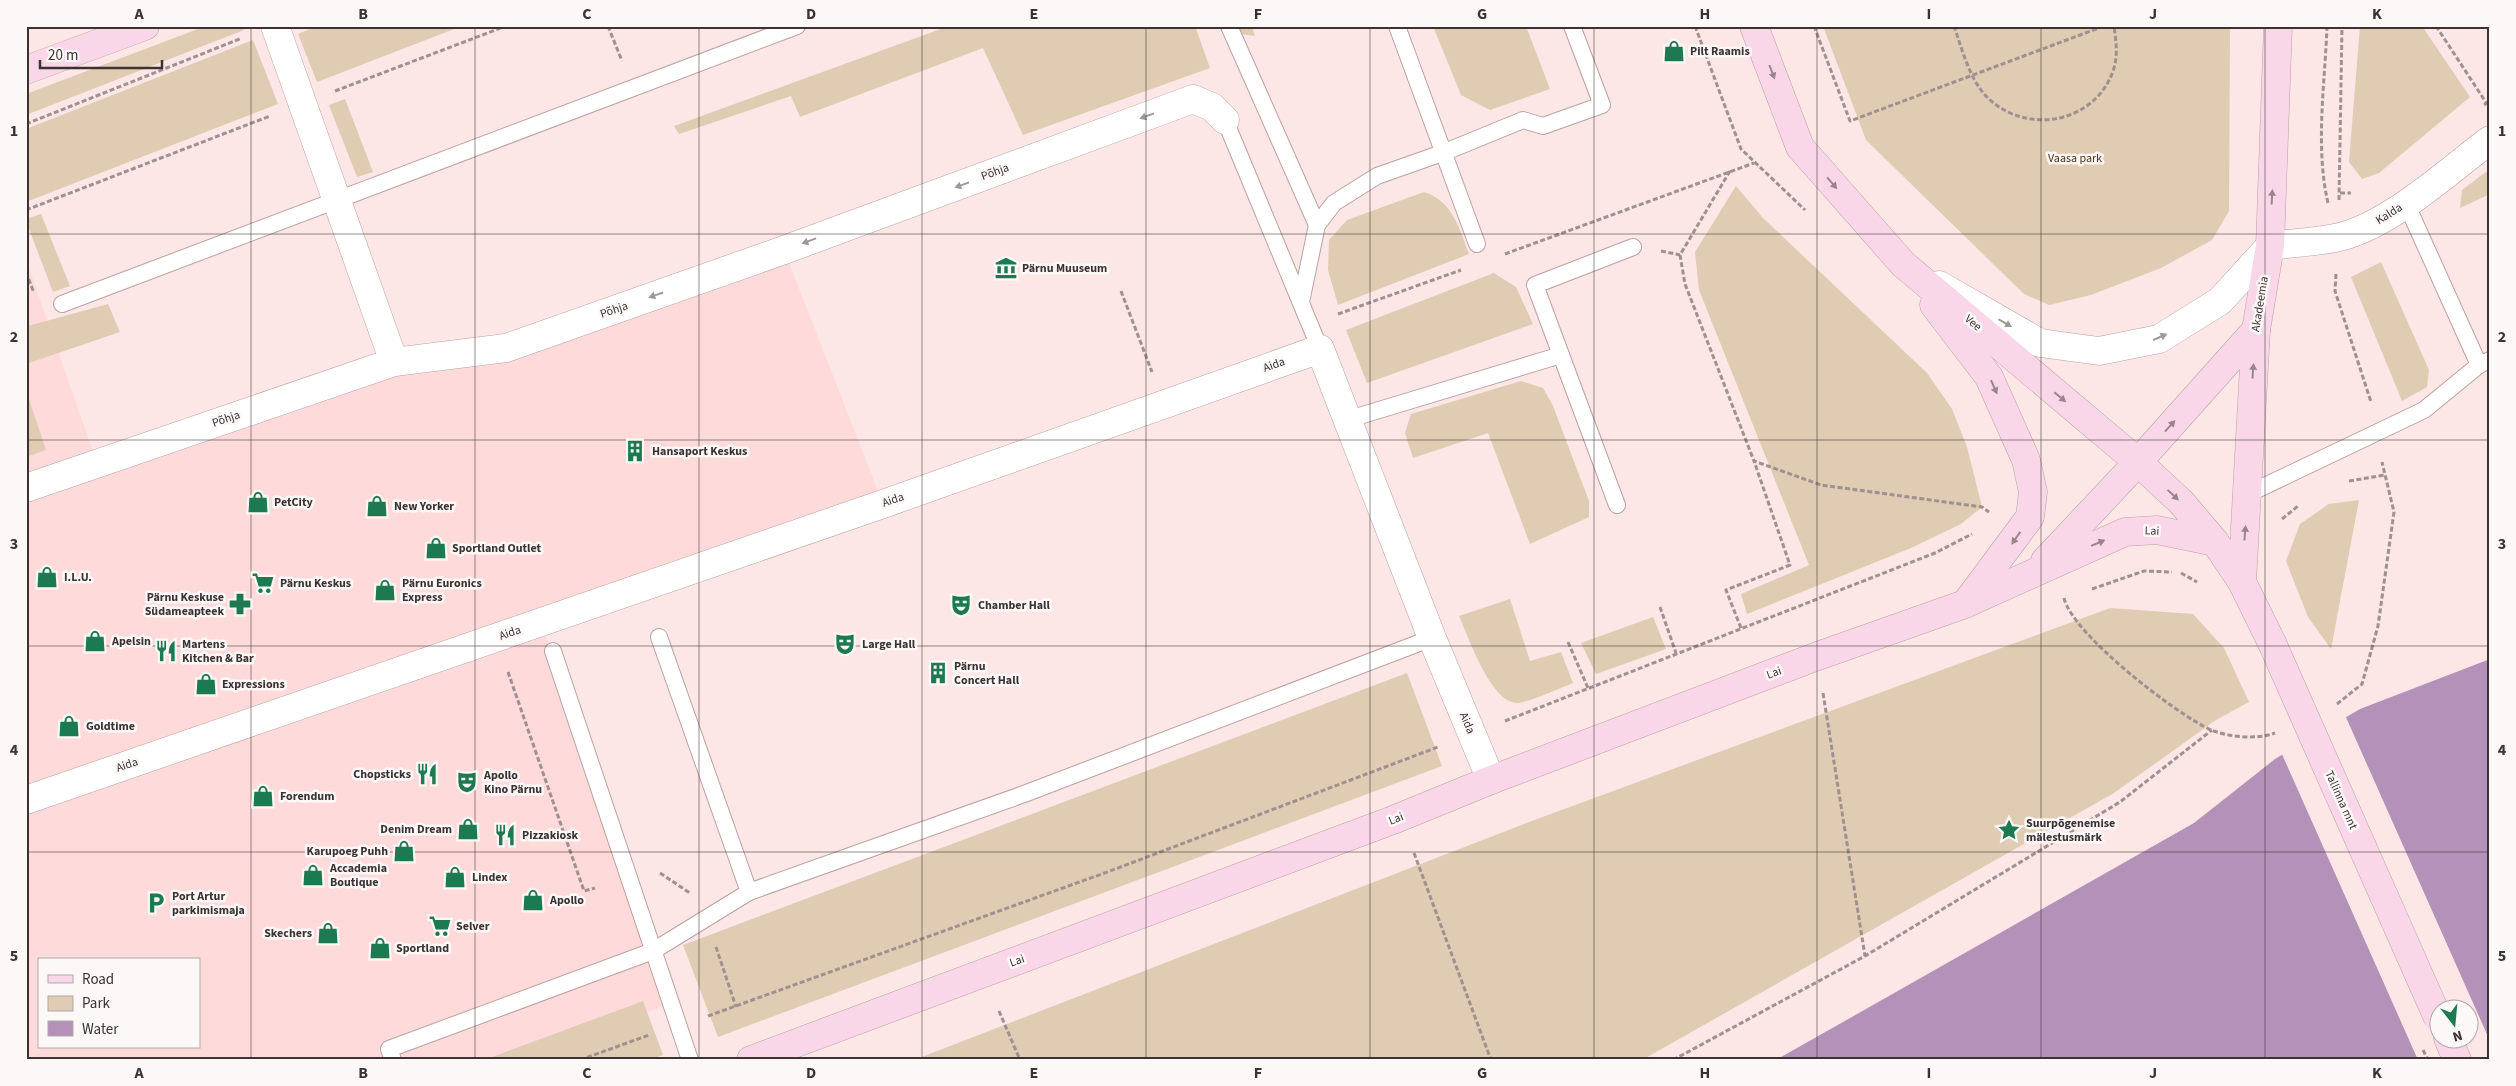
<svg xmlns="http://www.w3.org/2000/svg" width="2516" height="1086" font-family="'Source Sans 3',sans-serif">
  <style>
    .built { fill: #fedada; fill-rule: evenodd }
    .green { fill: #e0ccb2 }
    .water { fill: #b391b9; fill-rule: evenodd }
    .pier { fill: #fce6e6; fill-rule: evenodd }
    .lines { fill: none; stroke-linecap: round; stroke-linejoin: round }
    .lane-casing { stroke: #bba1a1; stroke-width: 18 }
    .street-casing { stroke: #bba1a1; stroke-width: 29 }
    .secondary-casing { stroke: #bba1a1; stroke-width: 29 }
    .path { stroke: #a09090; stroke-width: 3; stroke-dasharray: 5 2.5; stroke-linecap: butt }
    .lane { stroke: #fff; stroke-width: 16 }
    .street { stroke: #fff; stroke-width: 28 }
    .secondary { stroke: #f9d7e9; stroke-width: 28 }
    .secondary-bridge-casing { stroke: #bba1a1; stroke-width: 29; stroke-linecap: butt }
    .path-bridge { stroke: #a09090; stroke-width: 3; stroke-dasharray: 5 2.5; stroke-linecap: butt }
    .secondary-bridge { stroke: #f9d7e9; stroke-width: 28 }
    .oneway { fill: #9a848e }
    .oneway2 { fill: #9e9898 }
    .grid { fill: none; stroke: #3c3232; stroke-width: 1; stroke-opacity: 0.55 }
    .labels { text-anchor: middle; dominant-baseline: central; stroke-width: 5; stroke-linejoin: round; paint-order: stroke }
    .poi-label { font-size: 12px; font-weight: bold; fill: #3c3232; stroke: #fdf8f8; text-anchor: start }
    .park-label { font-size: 12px; fill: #4c3513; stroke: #fdf8f8 }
    .street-label { font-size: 12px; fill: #3c3232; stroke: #fdf8f8 }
    .neatline { fill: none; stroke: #3c3232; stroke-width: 2 }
    .grid-label { font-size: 16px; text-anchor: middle; font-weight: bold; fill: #3c3232 }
  </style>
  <rect width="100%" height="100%" fill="#fce6e6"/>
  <path class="built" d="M784,250L883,504L539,624L553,651L671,1003L522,1060H26V260L97,463L394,362L506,348ZM39,960H199V1047H39Z"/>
  <g class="green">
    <polygon points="206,26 238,26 244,30 26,115 26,94"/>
    <polygon points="317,26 462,26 317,82 298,34"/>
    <polygon points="949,26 1195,26 1210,68 1023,135 983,48 800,117 791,96 679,134 674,126"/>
    <polygon points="1238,26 1252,26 1255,36 1241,34"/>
    <polygon points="1433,26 1526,26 1550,89 1490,110 1461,95"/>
    <polygon points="1823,26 2230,26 2229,211 2212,240 2161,268 2091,295 2049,305 2024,294 1866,140"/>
    <polygon points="2360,26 2422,26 2470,97 2379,173 2362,179 2349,162"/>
    <polygon points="253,40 278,104 26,202 26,129"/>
    <polygon points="345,99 373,172 357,177 329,105"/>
    <polygon points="2490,169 2490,194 2460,208 2462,190"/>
    <polygon points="1736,186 1763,218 1927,373 1952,409 1967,447 1982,507 1961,524 1911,548 1747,614 1741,594 1809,565 1699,290 1695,252"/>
    <path d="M1424,192C1452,200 1460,230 1469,254L1338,305L1328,270L1329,240L1347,220Z"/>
    <polygon points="41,214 70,286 53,292 26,221 26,219"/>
    <polygon points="2381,262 2429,370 2427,387 2402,401 2351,277"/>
    <polygon points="1494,273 1516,287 1533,324 1367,383 1346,330"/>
    <polygon points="108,304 120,332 26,364 26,322 28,326"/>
    <polygon points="1521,381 1543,388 1553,406 1589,501 1589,517 1530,544 1488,433 1413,458 1405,433 1411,414"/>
    <polygon points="29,399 46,450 26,457 26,400"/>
    <polygon points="2359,500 2331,649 2308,617 2286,561 2300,524 2329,504"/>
    <path d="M1510,599L1530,661L1561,652L1573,683C1560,688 1530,702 1518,703C1491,704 1468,636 1459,616Z"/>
    <polygon points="2110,608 2193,614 2224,648 2249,702 2216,720 2114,793 1642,1060 914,1060 1529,822"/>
    <polygon points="1653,617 1666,649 1596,674 1581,643"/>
    <polygon points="1407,673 1442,766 718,1037 683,945"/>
    <polygon points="643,1001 663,1055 650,1060 484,1060"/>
  </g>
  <path class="water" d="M2490,659V1060H1776L2194,823L2275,759L2360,709ZM2438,1008H2468V1038H2438Z"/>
  <path class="pier" d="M2345,715L2490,1041V1060H2418L2281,752ZM2438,1008H2468V1038H2438Z"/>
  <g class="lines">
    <g class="lane-casing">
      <g id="lane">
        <polyline points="1229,26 1317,225"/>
        <polyline points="1397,26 1477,244"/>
        <polyline points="1225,120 1320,349"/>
        <polyline points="2406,203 2479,365"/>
        <polyline points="1301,302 1317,225 1334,203 1377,176 1445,152 1523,120 1543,126 1602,105 1572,26"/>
        <polyline points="62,304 797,26"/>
        <polyline points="1561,355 1535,285 1633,247"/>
        <polyline points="1346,420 1561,355 1617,505"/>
        <polyline points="2248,494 2424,410 2479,365 2490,360"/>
        <polyline points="659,637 749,892 1024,794 1432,638"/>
        <polyline points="553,651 690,1060"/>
        <polyline points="393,1060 389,1049 653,951 749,892"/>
      </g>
    </g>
    <g class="street-casing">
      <g id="street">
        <polyline points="275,26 394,362"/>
        <path d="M1939,285L2040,343L2099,351L2159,339L2220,301L2270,246C2292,243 2314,242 2335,238C2387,228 2447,172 2490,140"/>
        <polyline points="26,488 394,362 506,348 784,250 1193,99 1212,107 1225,120"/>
        <polyline points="26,800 883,504 1320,349 1432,638 1491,780"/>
      </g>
    </g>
    <g class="secondary-casing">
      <g id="secondary">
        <polyline points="1754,26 1800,147 1903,264 2138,462 2181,502 2215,542 2242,582 2272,643"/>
        <polyline points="26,70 145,26"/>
        <polyline points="1934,305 1989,377 2026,460 2033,492 2030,517 1969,599"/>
        <polyline points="2045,561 2138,462 2256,330"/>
        <polyline points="2242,582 2256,330 2270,246 2278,26"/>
        <polyline points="2448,1038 2457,1060"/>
        <polyline points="751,1060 1393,820 1491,780 1815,657 1965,604 2125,532 2157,530 2215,542"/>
      </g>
    </g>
    <g class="path">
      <polyline points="608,26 622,61"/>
      <polyline points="1695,26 1741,149 1805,210"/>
      <polyline points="1814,26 1850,121 2104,26"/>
      <path d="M1954,26C1962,49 1969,77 1985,95C2024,137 2097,124 2114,68C2118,54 2116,40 2114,26"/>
      <path d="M2327,26C2325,83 2315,147 2328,203"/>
      <polyline points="2436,26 2487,104"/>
      <polyline points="335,91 506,26"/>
      <polyline points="2484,105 2490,101"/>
      <polyline points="26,124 242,38"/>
      <polyline points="1730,171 1680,255 1685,284 1754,461 1821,485 1982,507 1989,512"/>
      <polyline points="2340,193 2351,193"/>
      <polyline points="2339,200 2342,26"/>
      <polyline points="26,210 270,116"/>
      <polyline points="1661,251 1680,255"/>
      <polyline points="1505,254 1754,163"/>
      <polyline points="26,272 34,293"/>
      <polyline points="2336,274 2335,291 2371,402"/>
      <polyline points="1121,291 1152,372"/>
      <polyline points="1338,314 1461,270"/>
      <polyline points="2349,481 2385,475"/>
      <polyline points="2282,519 2298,506"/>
      <polyline points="2181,573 2197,582"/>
      <polyline points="2092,589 2144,571 2172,572"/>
      <path d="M2064,598C2072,634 2176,714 2211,730C2229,737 2257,740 2275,733"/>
      <polyline points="1660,607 1676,653"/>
      <polyline points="1741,628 1726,590 1790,565 1754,461"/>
      <polyline points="1568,642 1588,688"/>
      <polyline points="508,672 584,891 595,888"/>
      <polyline points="1823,693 1865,956"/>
      <polyline points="2337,704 2362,684 2378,626 2394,512 2382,462"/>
      <polyline points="1505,721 1935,553 1972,534"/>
      <polyline points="1414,853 1491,1060"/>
      <polyline points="660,873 690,893"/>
      <polyline points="716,947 736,1007"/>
      <polyline points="999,1011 1020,1060"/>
      <polyline points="708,1016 1110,871 1438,747"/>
      <polyline points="580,1060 649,1035"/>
      <polyline points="1673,1060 1865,956 2120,802 2212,730"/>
    </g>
    <use href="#lane" class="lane"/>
    <use href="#street" class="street"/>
    <use href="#secondary" class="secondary"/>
    <g class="secondary-bridge-casing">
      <polyline id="secondary-bridge" points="2272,643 2438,1018"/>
    </g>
    <polyline class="path-bridge" points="2423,1050 2428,1060"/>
    <use href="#secondary-bridge" class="secondary-bridge"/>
  </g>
  <defs><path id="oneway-solid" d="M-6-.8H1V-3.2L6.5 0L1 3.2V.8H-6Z" transform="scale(1.25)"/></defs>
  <g class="oneway">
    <use href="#oneway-solid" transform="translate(1772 72) rotate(69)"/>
    <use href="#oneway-solid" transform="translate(1832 183) rotate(49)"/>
    <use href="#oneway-solid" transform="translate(2272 197) rotate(-87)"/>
    <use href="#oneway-solid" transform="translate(2253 371) rotate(-86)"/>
    <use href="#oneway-solid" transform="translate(1994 387) rotate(66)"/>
    <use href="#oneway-solid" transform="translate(2060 397) rotate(40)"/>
    <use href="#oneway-solid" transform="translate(2170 426) rotate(-48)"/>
    <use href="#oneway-solid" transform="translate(2173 495) rotate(43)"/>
    <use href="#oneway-solid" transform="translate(2245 533) rotate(-86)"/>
    <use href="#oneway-solid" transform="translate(2016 538) rotate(125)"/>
    <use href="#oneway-solid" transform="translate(2098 543) rotate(-23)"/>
  </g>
  <g class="oneway2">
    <use href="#oneway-solid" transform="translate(1147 116) rotate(160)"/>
    <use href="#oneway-solid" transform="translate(962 185) rotate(160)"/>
    <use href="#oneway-solid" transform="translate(809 241) rotate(160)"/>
    <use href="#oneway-solid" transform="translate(656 295) rotate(161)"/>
    <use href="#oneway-solid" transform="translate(2005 323) rotate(30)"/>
    <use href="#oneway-solid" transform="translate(2160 337) rotate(-24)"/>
  </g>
  <path class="grid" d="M251,26V1060M475,26V1060M699,26V1060M922,26V1060M1146,26V1060M1370,26V1060M1594,26V1060M1817,26V1060M2041,26V1060M2265,26V1060M26,234H2490M26,440H2490M26,646H2490M26,852H2490"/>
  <defs>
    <g id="shop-bare" transform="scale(1.725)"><path d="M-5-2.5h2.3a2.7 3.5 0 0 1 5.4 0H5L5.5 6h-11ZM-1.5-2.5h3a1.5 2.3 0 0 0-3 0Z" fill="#1d7a50" stroke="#fdf8f8" stroke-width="2.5" paint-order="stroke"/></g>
    <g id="museum-bare" transform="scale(1.725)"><path d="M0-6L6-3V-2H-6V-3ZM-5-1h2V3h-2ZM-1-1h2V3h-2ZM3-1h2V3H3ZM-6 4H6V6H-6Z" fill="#1d7a50" stroke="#fdf8f8" stroke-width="2.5" paint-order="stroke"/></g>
    <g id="building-bare" transform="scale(1.725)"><path d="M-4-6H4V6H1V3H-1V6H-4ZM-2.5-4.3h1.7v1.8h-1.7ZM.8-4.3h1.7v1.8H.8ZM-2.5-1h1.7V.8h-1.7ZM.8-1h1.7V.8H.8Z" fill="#1d7a50" stroke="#fdf8f8" stroke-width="2.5" paint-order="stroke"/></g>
    <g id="supermarket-bare" transform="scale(1.725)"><path d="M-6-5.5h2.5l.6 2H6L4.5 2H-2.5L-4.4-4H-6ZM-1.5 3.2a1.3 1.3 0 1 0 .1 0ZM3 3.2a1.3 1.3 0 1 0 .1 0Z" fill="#1d7a50" stroke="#fdf8f8" stroke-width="2.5" paint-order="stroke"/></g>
    <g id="pharmacy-bare" transform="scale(1.725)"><path d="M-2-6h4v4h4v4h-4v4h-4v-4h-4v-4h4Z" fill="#1d7a50" stroke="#fdf8f8" stroke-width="2.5" paint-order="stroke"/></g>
    <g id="theatre-bare" transform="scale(1.725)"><path d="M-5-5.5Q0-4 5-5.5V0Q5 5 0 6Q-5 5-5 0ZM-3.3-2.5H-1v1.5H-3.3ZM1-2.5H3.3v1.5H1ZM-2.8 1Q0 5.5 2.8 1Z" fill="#1d7a50" stroke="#fdf8f8" stroke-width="2.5" paint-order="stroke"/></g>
    <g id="restaurant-bare" transform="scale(1.725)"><path d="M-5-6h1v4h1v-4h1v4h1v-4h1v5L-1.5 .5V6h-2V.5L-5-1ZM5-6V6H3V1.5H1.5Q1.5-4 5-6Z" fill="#1d7a50" stroke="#fdf8f8" stroke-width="2.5" paint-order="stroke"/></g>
    <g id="sight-bare" transform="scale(1.725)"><path d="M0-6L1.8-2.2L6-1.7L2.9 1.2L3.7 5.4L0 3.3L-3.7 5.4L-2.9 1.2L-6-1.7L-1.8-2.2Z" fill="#1d7a50" stroke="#fdf8f8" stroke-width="2.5" paint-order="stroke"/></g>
    <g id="parking-bare" transform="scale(1.725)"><path d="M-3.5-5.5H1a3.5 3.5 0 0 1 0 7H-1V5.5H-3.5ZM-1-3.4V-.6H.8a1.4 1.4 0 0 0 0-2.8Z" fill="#1d7a50" stroke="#fdf8f8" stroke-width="2.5" paint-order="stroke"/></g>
  </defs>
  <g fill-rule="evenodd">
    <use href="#shop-bare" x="1674" y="51"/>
    <use href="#museum-bare" x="1006" y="268"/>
    <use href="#building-bare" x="635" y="451"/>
    <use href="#shop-bare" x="258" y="502"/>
    <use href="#shop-bare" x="377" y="506"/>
    <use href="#shop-bare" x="436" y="548"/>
    <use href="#shop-bare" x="47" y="577"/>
    <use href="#supermarket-bare" x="263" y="583"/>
    <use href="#shop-bare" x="385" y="590"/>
    <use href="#pharmacy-bare" x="240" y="604"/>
    <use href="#theatre-bare" x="961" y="605"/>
    <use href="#shop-bare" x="95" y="641"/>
    <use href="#theatre-bare" x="845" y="644"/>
    <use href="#restaurant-bare" x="166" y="651"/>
    <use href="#building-bare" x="938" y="673"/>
    <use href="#shop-bare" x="206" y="684"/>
    <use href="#shop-bare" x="69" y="726"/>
    <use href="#restaurant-bare" x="427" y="774"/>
    <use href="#theatre-bare" x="467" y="782"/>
    <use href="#shop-bare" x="263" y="796"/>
    <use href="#shop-bare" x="468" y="829"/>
    <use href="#sight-bare" x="2009" y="830"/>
    <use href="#restaurant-bare" x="505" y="835"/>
    <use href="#shop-bare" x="404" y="851"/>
    <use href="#shop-bare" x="313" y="875"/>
    <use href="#shop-bare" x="455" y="877"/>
    <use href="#shop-bare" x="533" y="900"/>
    <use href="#parking-bare" x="156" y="903"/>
    <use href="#supermarket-bare" x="440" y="926"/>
    <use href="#shop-bare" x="328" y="933"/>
    <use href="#shop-bare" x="380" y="948"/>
  </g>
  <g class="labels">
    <g class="poi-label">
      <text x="1690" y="51">Pilt Raamis</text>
      <text x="1022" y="268">Pärnu Muuseum</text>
      <text x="652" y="451">Hansaport Keskus</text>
      <text x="274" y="502">PetCity</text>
      <text x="394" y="506">New Yorker</text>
      <text x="452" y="548">Sportland Outlet</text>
      <text x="64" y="577">I.L.U.</text>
      <text x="280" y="583">Pärnu Keskus</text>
      <text x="402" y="583">Pärnu Euronics<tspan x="402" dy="14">Express</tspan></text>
      <text x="224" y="597" text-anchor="end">Pärnu Keskuse<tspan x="224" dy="14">Südameapteek</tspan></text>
      <text x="978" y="605">Chamber Hall</text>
      <text x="112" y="641">Apelsin</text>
      <text x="182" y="644">Martens<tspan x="182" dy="14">Kitchen &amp; Bar</tspan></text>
      <text x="862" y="644">Large Hall</text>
      <text x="954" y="666">Pärnu<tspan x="954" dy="14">Concert Hall</tspan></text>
      <text x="222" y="684">Expressions</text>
      <text x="86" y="726">Goldtime</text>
      <text x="411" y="774" text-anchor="end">Chopsticks</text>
      <text x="484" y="775">Apollo<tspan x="484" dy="14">Kino Pärnu</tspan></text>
      <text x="280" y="796">Forendum</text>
      <text x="2026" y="823">Suurpõgenemise<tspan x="2026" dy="14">mälestusmärk</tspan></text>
      <text x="452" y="829" text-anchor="end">Denim Dream</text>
      <text x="522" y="835">Pizzakiosk</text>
      <text x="388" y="851" text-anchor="end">Karupoeg Puhh</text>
      <text x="330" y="868">Accademia<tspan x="330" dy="14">Boutique</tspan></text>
      <text x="472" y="877">Lindex</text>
      <text x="172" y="896">Port Artur<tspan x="172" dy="14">parkimismaja</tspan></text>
      <text x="550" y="900">Apollo</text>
      <text x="456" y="926">Selver</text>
      <text x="312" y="933" text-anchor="end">Skechers</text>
      <text x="396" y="948">Sportland</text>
    </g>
    <g class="park-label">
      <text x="2075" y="158">Vaasa park</text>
    </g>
    <g class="street-label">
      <text transform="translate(995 172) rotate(-20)">Põhja</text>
      <text transform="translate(2389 214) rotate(-32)">Kalda</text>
      <text transform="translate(2260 304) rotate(-81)">Akadeemia</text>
      <text transform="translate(614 310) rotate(-19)">Põhja</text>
      <text transform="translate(1973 323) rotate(40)">Vee</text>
      <text transform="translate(1274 365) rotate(-20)">Aida</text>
      <text transform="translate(226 419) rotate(-19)">Põhja</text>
      <text transform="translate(893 500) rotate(-19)">Aida</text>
      <text transform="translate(2152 531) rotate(2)">Lai</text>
      <text transform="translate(510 633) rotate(-19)">Aida</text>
      <text transform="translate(1774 673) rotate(-21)">Lai</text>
      <text transform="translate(1467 723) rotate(67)">Aida</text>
      <text transform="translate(127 765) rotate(-19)">Aida</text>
      <text transform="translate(2341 800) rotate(66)">Tallinna mnt</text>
      <text transform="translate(1396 819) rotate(-22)">Lai</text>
      <text transform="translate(1017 961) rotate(-20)">Lai</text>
    </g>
  </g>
  <rect width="2516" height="1086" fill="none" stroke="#fdf8f8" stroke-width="55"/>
  <rect x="38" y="958" width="162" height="90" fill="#fdf8f8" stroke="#b0a9a9"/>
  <rect x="48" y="975" width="25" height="8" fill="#f9d7e9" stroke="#b0a9a9"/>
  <text x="82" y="984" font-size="15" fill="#3c3232">Road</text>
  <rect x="48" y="996" width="25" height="15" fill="#e0ccb2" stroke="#b0a9a9"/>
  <text x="82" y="1008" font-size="15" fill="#3c3232">Park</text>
  <rect x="48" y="1021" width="25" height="15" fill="#b391b9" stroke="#b0a9a9"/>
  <text x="82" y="1034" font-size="15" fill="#3c3232">Water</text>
  <g transform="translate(2454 1024) rotate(164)"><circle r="24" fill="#fdf8f8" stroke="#b0a9a9"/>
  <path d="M0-4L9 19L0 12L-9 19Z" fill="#1d7a50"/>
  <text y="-8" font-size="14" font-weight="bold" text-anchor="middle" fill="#3c3232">N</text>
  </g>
  <path d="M40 60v8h122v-8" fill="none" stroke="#3c3232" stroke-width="2.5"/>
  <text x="48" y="60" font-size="15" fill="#3c3232" stroke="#fdf8f8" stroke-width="4" paint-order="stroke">20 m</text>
  <rect x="28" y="28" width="2460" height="1030" class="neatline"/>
  <g class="grid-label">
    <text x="139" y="19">A</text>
    <text x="363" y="19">B</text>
    <text x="587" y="19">C</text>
    <text x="811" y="19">D</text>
    <text x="1034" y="19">E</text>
    <text x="1258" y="19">F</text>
    <text x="1482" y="19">G</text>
    <text x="1705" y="19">H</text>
    <text x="1929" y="19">I</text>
    <text x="2153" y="19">J</text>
    <text x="2377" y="19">K</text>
    <text x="14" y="136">1</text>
    <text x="2502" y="136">1</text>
    <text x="14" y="342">2</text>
    <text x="2502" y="342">2</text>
    <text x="14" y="549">3</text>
    <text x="2502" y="549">3</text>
    <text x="14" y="755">4</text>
    <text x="2502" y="755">4</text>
    <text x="14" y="961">5</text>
    <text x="2502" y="961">5</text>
    <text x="139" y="1078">A</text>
    <text x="363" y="1078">B</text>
    <text x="587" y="1078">C</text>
    <text x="811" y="1078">D</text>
    <text x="1034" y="1078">E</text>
    <text x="1258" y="1078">F</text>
    <text x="1482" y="1078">G</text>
    <text x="1705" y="1078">H</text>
    <text x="1929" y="1078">I</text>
    <text x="2153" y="1078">J</text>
    <text x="2377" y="1078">K</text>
  </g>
</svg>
